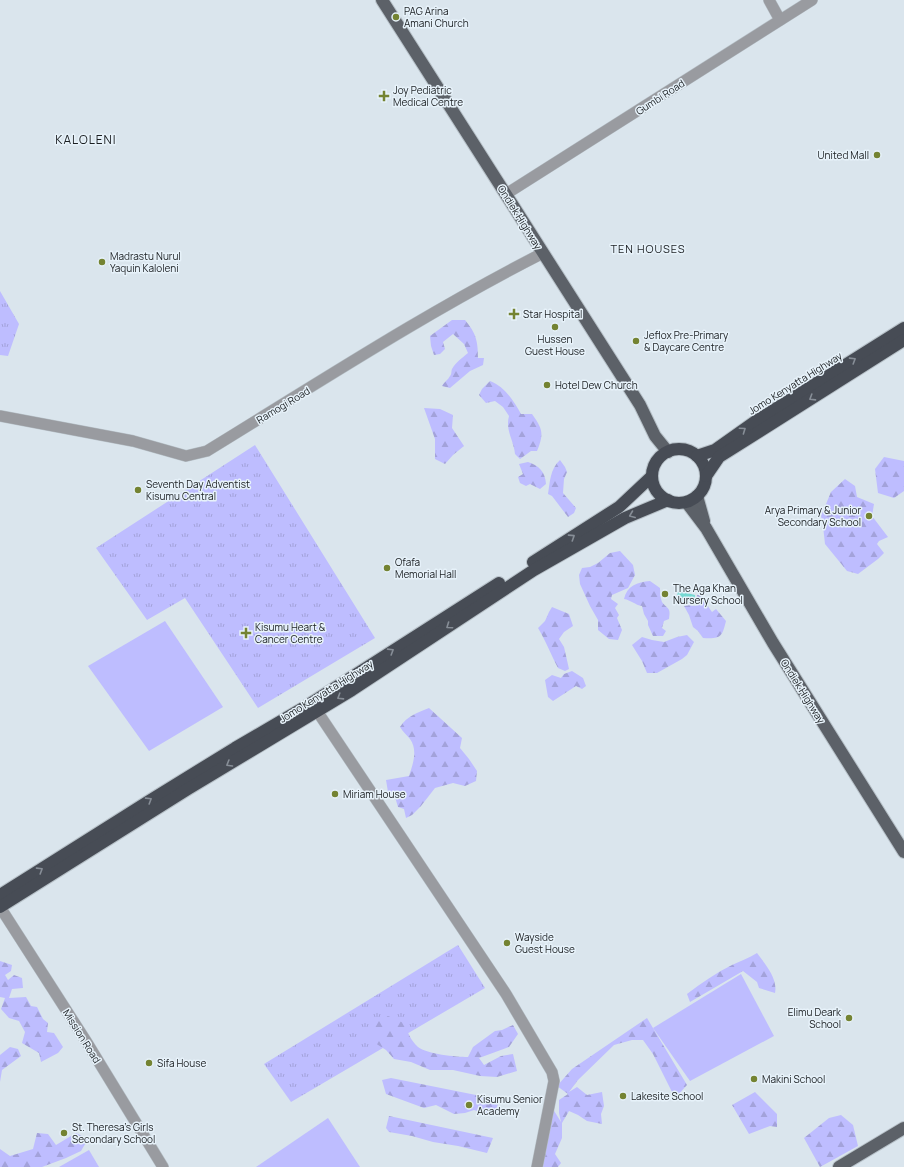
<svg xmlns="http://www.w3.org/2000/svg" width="904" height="1167" font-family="Manrope,sans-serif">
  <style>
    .grass { fill: url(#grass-tufts) }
    .forest { fill: url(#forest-firs) }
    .pitch { fill: #bebdff }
    .water { fill: url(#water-rules) }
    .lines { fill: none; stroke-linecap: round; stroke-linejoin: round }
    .minor-casing { stroke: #b7c1c8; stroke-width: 12 }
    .major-casing { stroke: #b7c1c8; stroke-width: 14 }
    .highway-casing { stroke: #b7c1c8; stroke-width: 14 }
    .minor { stroke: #999ba0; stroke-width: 11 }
    .major { stroke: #5c6168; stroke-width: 12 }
    .highway { stroke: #474c55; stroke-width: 12 }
    .oneway { stroke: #878e97 }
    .poi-dot { fill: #748332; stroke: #e7f2fa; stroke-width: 1.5 }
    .labels { text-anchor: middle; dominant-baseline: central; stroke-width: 3; stroke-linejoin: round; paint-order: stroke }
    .poi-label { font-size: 10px; fill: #1a1e21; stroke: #e7f2fa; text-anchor: start }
    .street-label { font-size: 10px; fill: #1a1e21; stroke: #e7f2fa }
    .neighbourhood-label { font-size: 11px; letter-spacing: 1px; fill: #1a1e21; stroke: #e7f2fa }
    .quarter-label { font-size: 12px; letter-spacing: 1px; fill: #1a1e21; stroke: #e7f2fa }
  </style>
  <defs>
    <pattern id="grass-tufts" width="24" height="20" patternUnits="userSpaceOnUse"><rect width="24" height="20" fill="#bebdff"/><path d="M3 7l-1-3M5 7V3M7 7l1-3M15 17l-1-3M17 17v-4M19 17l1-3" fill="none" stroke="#a3a2da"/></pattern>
    <pattern id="forest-firs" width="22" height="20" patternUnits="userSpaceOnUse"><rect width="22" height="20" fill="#bebdff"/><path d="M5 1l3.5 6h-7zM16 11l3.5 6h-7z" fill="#a3a2da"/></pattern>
    <pattern id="water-rules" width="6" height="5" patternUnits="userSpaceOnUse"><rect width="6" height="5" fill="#75d8d2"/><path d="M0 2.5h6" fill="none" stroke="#65b9b4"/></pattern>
  </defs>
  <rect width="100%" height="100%" fill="#dae5ed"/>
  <g class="grass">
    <polygon points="0,291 19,324 8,356 0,355"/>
    <polygon points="255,445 375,638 258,708 185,598 147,620 96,548"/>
    <polygon points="458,945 485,988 291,1102 264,1064"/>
  </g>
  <g class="forest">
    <path d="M452,320H465C476,333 478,341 478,358H484L483,365L470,371L450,388L442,386C444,382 448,380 450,376C452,374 451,371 452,369C456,362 462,358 468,353L464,344L453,334L443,342L445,349L440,354L434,355L431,346L430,336Z"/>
    <path d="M490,381C504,386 514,401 521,414H532C543,429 544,434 537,451H531L520,459L515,454C514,441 505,430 509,416L503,407L495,401L486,403L479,395L482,389Z"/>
    <polygon points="424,408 440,409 453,415 452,428 464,446 453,455 445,464 435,459 435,439"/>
    <polygon points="884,457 904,461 904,491 894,498 878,493 875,469"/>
    <path d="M560,460L565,467L567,472L564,479L563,493L576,508L574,513L568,517L552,496L548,494C550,482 550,469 560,460Z"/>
    <path d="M528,462C539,466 545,471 546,484L540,489L530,484L526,486L520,483L518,477L523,474L519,464Z"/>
    <polygon points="845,479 855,486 857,497 874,504 872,516 888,537 879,541 877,544 884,553 878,559 858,574 847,571 825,544 823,526 821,516 831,492"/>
    <polygon points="620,551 633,565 635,575 628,588 612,595 611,599 618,604 615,608 619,615 617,618 622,630 618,640 609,639 598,630 598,620 590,606 580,584 579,575 582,568 590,567 598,563 610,553"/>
    <path d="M650,581L660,588C660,593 660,597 662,602C668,610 671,607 669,619L664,621L662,628L666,631L663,636H653L648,625V621L644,614L642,606C635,605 631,600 624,599C627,586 637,582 650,581Z"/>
    <path d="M697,595H700L712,612L716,609L726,621C722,637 721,639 703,638L698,631L693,627L689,615L684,606L687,605L696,606Z"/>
    <path d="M552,607L569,614L573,626L564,632L559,639L564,647L569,669L565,671L558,668C551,655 546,641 538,628L545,621L549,612Z"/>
    <polygon points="687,635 694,642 687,655 682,659 657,673 647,673 642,661 632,645 642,637 652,640 664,642 677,637"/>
    <polygon points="572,671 583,678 586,686 582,689 576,686 553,701 548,697 545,680 552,675 561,678 564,674"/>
    <path d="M429,708L462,738L460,748L469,759L477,771L476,781L465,786L453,783L435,788L421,806L412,815L406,818L404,809L398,807L395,797L388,792L386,780L409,776C413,764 418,750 410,739C407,735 403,732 400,727C407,716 417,713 429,708Z"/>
    <path d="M757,953C765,964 778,978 775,993L759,988L757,982L743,971L690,1002L687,994C701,983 716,973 732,965C740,961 749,958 757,953Z"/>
    <polygon points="0,961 12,965 11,971 5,975 8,980 14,975 22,978 23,988 12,989 9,998 26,997 31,1006 37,1007 43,1019 48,1023 47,1032 54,1033 63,1047 58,1053 41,1062 39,1053 22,1043 25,1032 19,1021 9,1018 1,1009 5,998 0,997"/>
    <path d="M388,1016L404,1023C407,1031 411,1041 418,1047C427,1054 456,1057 468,1057L473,1047L495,1031L502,1030L513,1025L518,1034L509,1047L479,1058L484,1065L501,1056L513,1054L517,1071L497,1077L480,1076L453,1070H430L411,1062L394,1059L386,1050L375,1043L371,1033L376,1022Z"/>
    <polygon points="647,1018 687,1085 675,1098 653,1054 643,1040 632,1040 614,1045 578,1080 569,1092 577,1087 587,1095 602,1092 604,1106 601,1114 602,1124 587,1121 578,1115 569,1111 562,1123 562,1138 555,1154 561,1163 558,1167 542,1167 553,1109 561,1122 559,1113 559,1100 568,1094 557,1086 572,1069"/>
    <polygon points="10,1047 18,1049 21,1056 2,1070 0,1082 0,1055"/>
    <polygon points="391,1078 491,1098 498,1104 494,1116 474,1110 465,1113 454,1114 436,1105 424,1108 386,1094 382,1080"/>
    <polygon points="755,1092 777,1114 777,1127 770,1126 749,1134 732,1105"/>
    <polygon points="841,1115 853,1125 858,1146 820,1167 804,1138 829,1118"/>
    <polygon points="389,1116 493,1138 487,1153 458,1146 433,1142 412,1136 389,1132 386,1128"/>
    <polygon points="37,1133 48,1134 56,1145 76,1133 88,1139 81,1151 66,1158 42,1167 0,1167 0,1149 10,1156 33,1149"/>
  </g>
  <g class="pitch">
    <polygon points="165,621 223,707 149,751 88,666"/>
    <polygon points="741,974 774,1036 690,1081 653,1028"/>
    <polygon points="328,1118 360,1167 256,1167"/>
    <polygon points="89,1150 99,1167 59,1167"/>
  </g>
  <polygon class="water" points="678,591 695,595 694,604 676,601"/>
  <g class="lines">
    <g class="minor-casing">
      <g id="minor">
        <polyline points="769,0 780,20"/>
        <polyline points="506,194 812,0"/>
        <path d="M0,416L133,441L186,456L207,451C318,383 427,312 543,253"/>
        <polyline points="317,711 506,994 552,1072 554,1081 537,1167"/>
        <polyline points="0,907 86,1041 163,1167"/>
      </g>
    </g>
    <g class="major-casing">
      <g id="major">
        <polyline points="382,0 640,405 655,436 668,452"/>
        <polyline points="697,496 704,521"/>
        <polyline points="687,503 706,528 773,643 904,852"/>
        <polyline points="839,1167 904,1128"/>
      </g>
    </g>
    <g class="highway-casing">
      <g id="highway">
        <circle cx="679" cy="476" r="27"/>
        <polyline points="697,456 715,450 756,421 904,328"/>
        <polyline points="706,476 719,457 904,340"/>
        <polyline points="533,562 619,507 652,476"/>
        <polyline points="0,895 149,801 235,748 305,707 499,583"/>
        <polyline points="0,907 188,789 352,690 534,570 625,518 668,500"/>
      </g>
    </g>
    <use href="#minor" class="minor"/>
    <use href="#major" class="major"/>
    <use href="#highway" class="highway"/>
  </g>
  <defs><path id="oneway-chevron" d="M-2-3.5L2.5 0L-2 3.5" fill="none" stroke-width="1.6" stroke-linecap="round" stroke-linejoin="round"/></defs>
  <g class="oneway">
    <use href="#oneway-chevron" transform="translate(853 360) rotate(-32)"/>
    <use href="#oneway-chevron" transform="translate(812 398) rotate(148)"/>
    <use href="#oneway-chevron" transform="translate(743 430) rotate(-35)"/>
    <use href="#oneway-chevron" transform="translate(632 515) rotate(158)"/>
    <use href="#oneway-chevron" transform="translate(572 537) rotate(-33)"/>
    <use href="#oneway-chevron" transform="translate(449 626) rotate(145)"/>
    <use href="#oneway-chevron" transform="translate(391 651) rotate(-32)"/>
    <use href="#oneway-chevron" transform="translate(340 697) rotate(148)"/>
    <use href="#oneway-chevron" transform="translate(229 764) rotate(149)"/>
    <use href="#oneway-chevron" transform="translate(149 800) rotate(-32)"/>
    <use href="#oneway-chevron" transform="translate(40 870) rotate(-32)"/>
  </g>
  <g class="poi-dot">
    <circle cx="396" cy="17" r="4"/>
    <path d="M382 90h4v4h4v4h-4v4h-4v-4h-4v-4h4z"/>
    <circle cx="877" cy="155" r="4"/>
    <circle cx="102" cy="262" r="4"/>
    <path d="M512 308h4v4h4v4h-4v4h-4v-4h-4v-4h4z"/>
    <circle cx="555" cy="327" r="4"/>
    <circle cx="636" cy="341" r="4"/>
    <circle cx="547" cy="385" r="4"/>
    <circle cx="138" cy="490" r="4"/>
    <circle cx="869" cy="516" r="4"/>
    <circle cx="387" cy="568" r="4"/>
    <circle cx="665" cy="594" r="4"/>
    <path d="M244 627h4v4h4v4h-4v4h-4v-4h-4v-4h4z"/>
    <circle cx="335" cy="794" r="4"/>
    <circle cx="507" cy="943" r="4"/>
    <circle cx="849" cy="1018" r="4"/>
    <circle cx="149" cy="1063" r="4"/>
    <circle cx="754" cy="1079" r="4"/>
    <circle cx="623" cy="1096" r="4"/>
    <circle cx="469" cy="1105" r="4"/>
    <circle cx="64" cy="1133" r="4"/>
  </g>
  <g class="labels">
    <g class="poi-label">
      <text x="404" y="11">PAG Arina<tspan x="404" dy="12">Amani Church</tspan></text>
      <text x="393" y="90">Joy Pediatric<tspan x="393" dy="12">Medical Centre</tspan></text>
      <text x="869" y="155" text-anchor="end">United Mall</text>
      <text x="110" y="256">Madrastu Nurul<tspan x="110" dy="12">Yaquin Kaloleni</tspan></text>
      <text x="523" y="314">Star Hospital</text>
      <text x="644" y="335">Jeflox Pre-Primary<tspan x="644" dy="12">&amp; Daycare Centre</tspan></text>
      <text x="555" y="339" text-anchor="middle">Hussen<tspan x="555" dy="12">Guest House</tspan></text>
      <text x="555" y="385">Hotel Dew Church</text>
      <text x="146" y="484">Seventh Day Adventist<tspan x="146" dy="12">Kisumu Central</tspan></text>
      <text x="861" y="510" text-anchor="end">Arya Primary &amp; Junior<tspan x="861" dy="12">Secondary School</tspan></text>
      <text x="395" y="562">Ofafa<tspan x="395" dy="12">Memorial Hall</tspan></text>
      <text x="673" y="588">The Aga Khan<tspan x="673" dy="12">Nursery School</tspan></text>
      <text x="255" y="627">Kisumu Heart &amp;<tspan x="255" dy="12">Cancer Centre</tspan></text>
      <text x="343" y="794">Miriam House</text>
      <text x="515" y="937">Wayside<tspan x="515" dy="12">Guest House</tspan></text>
      <text x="841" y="1012" text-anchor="end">Elimu Deark<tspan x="841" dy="12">School</tspan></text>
      <text x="157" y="1063">Sifa House</text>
      <text x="762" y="1079">Makini School</text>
      <text x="631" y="1096">Lakesite School</text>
      <text x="477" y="1099">Kisumu Senior<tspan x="477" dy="12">Academy</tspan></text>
      <text x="72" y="1127">St. Theresa's Girls<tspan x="72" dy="12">Secondary School</tspan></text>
    </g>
    <g class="street-label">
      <text transform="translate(660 97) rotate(-33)">Gumbi Road</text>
      <text transform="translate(520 217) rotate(58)">Ondiek Highway</text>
      <text transform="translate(795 383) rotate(-32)">Jomo Kenyatta Highway</text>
      <text transform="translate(283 405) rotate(-31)">Ramogi Road</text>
      <text transform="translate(326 691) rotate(-32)">Jomo Kenyatta Highway</text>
      <text transform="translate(803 691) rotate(58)">Ondiek Highway</text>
      <text transform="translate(82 1036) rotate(58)">Mission Road</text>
    </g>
    <g class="neighbourhood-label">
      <text x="648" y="248">TEN HOUSES</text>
    </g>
    <g class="quarter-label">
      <text x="86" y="139">KALOLENI</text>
    </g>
  </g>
</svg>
